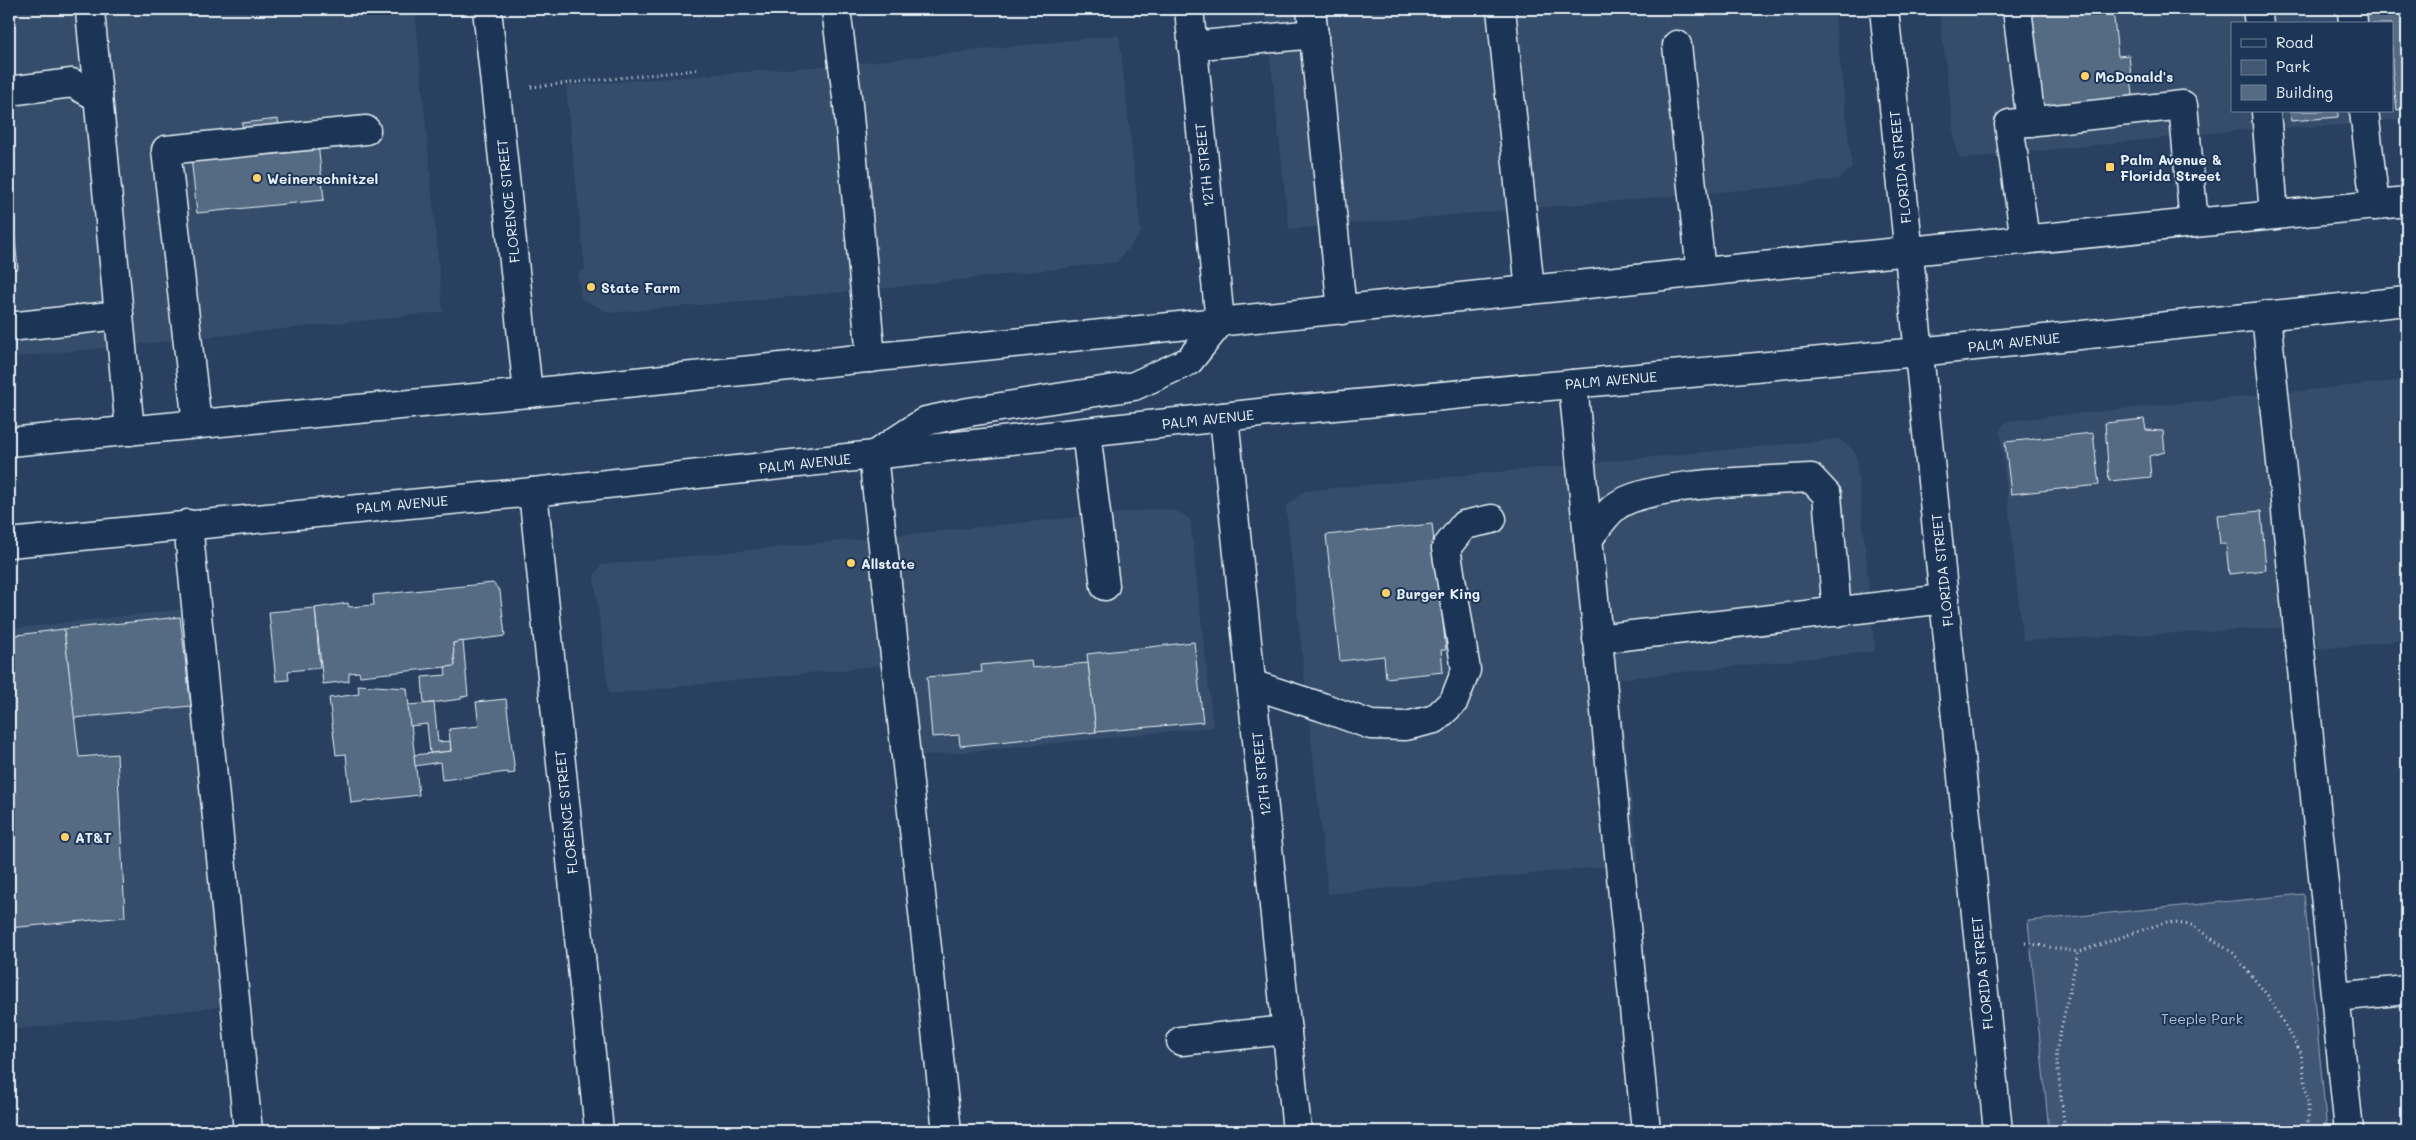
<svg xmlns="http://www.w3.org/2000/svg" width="2416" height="1140" font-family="Mali,sans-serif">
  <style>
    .built { fill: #364d6b; fill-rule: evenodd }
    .green { fill: #415774; stroke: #94a4b6 }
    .building { fill: #556a83; stroke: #e8f1f8 }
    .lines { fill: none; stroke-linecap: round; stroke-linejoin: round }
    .minor-casing { stroke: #e8f1f8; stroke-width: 31 }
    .highway-casing { stroke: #e8f1f8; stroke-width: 31 }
    .path { stroke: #e8f1f8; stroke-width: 3; stroke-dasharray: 1 4; stroke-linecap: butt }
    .minor { stroke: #1d3557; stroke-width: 28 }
    .highway { stroke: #1d3557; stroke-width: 28 }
    .poi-dot { fill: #ffd166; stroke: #1d3557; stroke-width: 2 }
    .labels { text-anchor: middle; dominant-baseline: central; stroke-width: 4; stroke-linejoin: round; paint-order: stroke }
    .poi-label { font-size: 14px; font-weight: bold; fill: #e8f1f8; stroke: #1d3557; text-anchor: start }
    .street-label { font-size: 14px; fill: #e8f1f8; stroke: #1d3557 }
    .park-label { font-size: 14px; fill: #b6c3d0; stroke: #1d3557 }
  </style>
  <rect width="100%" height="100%" fill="#294061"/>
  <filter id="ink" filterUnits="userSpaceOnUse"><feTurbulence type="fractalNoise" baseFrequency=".02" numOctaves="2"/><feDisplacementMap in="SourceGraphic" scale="10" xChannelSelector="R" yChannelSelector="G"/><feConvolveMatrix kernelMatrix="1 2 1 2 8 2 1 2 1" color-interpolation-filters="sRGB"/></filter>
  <g filter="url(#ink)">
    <g class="built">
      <polygon points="9,9 415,9 443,312 9,358"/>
      <polygon points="1265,9 1834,9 1852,168 1839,179 1778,187 1289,229"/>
      <path d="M1939,9H2407V118L2347,125L2239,130L1962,159L1956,151ZM2232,24H2392V111H2232Z"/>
      <polygon points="1119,35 1141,233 1117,262 887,288 609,313 581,298 578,274 585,269 566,86 851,64"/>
      <polygon points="2407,380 2407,640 2318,649 2314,626 2023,641 2000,429 2007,421"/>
      <polygon points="1838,439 1850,447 1856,454 1875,651 1619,679 1639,863 1328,894 1286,507 1304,491"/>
      <polygon points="1158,509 1176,511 1190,519 1213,727 915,757 904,663 609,694 594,576 601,565"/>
      <polygon points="186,609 226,1006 9,1030 9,629"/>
    </g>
    <polygon class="green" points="2304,894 2327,1131 2049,1131 2028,921"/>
    <g class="building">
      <polygon points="2031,9 2113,9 2118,56 2129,55 2133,96 2041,106"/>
      <polygon points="2346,9 2407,9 2407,108 2397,110 2392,67 2392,24 2348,24"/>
      <polygon points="2290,111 2338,111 2338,117 2291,121"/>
      <polygon points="278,119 281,147 318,143 324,200 197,213 191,157 245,151 242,123"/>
      <polygon points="9,182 18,269 9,270"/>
      <polygon points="2404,406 2407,406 2407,436"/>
      <polygon points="2144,419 2146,430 2163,431 2165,452 2149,456 2151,477 2109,481 2105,423"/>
      <polygon points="2093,433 2099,485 2011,494 2005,442"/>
      <polygon points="2261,511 2266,570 2229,574 2226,544 2220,544 2217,515"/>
      <polygon points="1432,524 1446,650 1441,650 1443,672 1386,678 1384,656 1340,661 1326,535"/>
      <polygon points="493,583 500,591 505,636 453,643 455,666 360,676 359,672 349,673 349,681 323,684 315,608 348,603 349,607 374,605 373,595"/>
      <polygon points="315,608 320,668 288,671 289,680 276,681 269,612"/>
      <polygon points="180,617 191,706 74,718 64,629"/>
      <polygon points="64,629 79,757 117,754 125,917 9,928 9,636"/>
      <polygon points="463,641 468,696 461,697 461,699 424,704 422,677 446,675 445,667 455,666 453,643"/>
      <polygon points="1194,642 1203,722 1096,732 1087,654"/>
      <polygon points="1031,660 1032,668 1088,663 1096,732 960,746 959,735 932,737 927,677 982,672 981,665"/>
      <polygon points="358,685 407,688 419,795 351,803 346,754 336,755 329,698 359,694"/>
      <polygon points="506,699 515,773 508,774 508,772 442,780 440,762 415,766 414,755 451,751 449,729 479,726 476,702"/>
      <polygon points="434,703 438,742 450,741 451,751 430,753 427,724 410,726 408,705"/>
    </g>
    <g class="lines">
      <g class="minor-casing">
        <g id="minor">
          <polyline points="487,9 528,393"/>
          <polyline points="836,9 848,105 871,358"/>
          <polyline points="1189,9 1220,322"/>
          <polyline points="1311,9 1342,310"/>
          <polyline points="1501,9 1530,290"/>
          <polyline points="1884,9 1998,1131"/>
          <polyline points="2017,9 2031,122"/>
          <polyline points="2257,9 2259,24"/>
          <polyline points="2352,9 2353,24"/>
          <polyline points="90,11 130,431"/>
          <polyline points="1677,45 1701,272"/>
          <polyline points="1192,46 1314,34"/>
          <polyline points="9,91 72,83 98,97"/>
          <polyline points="2266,111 2274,215"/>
          <polyline points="2364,111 2375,206"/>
          <polyline points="2025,240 2009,124 2183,105 2194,223"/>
          <polyline points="2266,315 2349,1131"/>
          <polyline points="9,327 119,315"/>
          <polyline points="1573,384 1646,1131"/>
          <polyline points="1224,417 1297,1131"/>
          <polyline points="197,424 166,150 366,130"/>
          <polyline points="1086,432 1105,586"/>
          <polyline points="873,455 947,1131"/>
          <polyline points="533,492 599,1131"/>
          <polyline points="188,524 248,1131"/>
          <path d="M1588,539C1596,529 1605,515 1615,507C1649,481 1766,481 1811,478L1827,495L1837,612"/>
          <polyline points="1597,639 1945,599"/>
          <polyline points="1251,684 1322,707 1371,725 1406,726 1435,719 1454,701 1466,670 1446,548 1464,525 1492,519"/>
          <polyline points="2336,997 2407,990"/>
          <polyline points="1181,1041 1287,1030"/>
        </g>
      </g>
      <g class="highway-casing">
        <g id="highway">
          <polyline points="9,442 528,393 1849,257 2407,202"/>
          <polyline points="879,452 926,421 969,412 1134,386 1189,361 1220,322"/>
          <polyline points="9,543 533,492 1269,412 1918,352 2407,301"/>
        </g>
      </g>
      <g class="path">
        <polyline points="531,87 696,70"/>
        <polyline points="2025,943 2078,952"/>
        <polyline points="2065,1131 2056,1052 2078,952 2166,922 2191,925 2233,953 2268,996 2301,1053 2308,1101 2308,1131"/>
      </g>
      <use href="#minor" class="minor"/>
      <use href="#highway" class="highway"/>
    </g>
  </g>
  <g class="poi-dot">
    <circle cx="2085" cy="76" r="5"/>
    <rect x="2105" y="162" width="10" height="10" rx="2.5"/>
    <circle cx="257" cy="178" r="5"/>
    <circle cx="591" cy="287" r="5"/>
    <circle cx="851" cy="563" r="5"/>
    <circle cx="1386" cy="593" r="5"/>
    <circle cx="65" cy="837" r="5"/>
  </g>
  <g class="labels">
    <g class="poi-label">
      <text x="2095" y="76">McDonald's</text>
      <text x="2120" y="159">Palm Avenue &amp;<tspan x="2120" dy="16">Florida Street</tspan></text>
      <text x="267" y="178">Weinerschnitzel</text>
      <text x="601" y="287">State Farm</text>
      <text x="861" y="563">Allstate</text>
      <text x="1396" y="593">Burger King</text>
      <text x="75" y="837">AT&amp;T</text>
    </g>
    <g class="street-label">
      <text transform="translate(1204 165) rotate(-96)">12TH STREET</text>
      <text transform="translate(1900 167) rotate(-96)">FLORIDA STREET</text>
      <text transform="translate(508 201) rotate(-96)">FLORENCE STREET</text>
      <text transform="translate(2014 342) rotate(-6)">PALM AVENUE</text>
      <text transform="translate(1611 380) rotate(-5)">PALM AVENUE</text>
      <text transform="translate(1208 419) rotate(-6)">PALM AVENUE</text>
      <text transform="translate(805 463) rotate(-6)">PALM AVENUE</text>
      <text transform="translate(402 504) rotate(-5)">PALM AVENUE</text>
      <text transform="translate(1942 570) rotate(-96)">FLORIDA STREET</text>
      <text transform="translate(1261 774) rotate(-96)">12TH STREET</text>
      <text transform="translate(566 812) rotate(-96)">FLORENCE STREET</text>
      <text transform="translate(1982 973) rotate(-96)">FLORIDA STREET</text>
    </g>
    <g class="park-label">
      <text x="2202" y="1018">Teeple Park</text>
    </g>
  </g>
  <rect width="2416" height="1140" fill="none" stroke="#1d3557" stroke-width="30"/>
  <rect x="15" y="15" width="2386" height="1110" fill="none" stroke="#e8f1f8" stroke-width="2" filter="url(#ink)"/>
  <rect x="2231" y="22" width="162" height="90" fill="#1d3557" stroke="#6e8097"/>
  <rect x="2241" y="39" width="25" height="8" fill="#1d3557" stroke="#6e8097"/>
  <text x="2276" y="48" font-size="15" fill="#e8f1f8">Road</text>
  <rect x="2241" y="60" width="25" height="15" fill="#415774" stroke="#6e8097"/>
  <text x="2276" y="72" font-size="15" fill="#e8f1f8">Park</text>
  <rect x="2241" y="85" width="25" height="15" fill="#556a83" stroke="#6e8097"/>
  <text x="2276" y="98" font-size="15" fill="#e8f1f8">Building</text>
</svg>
